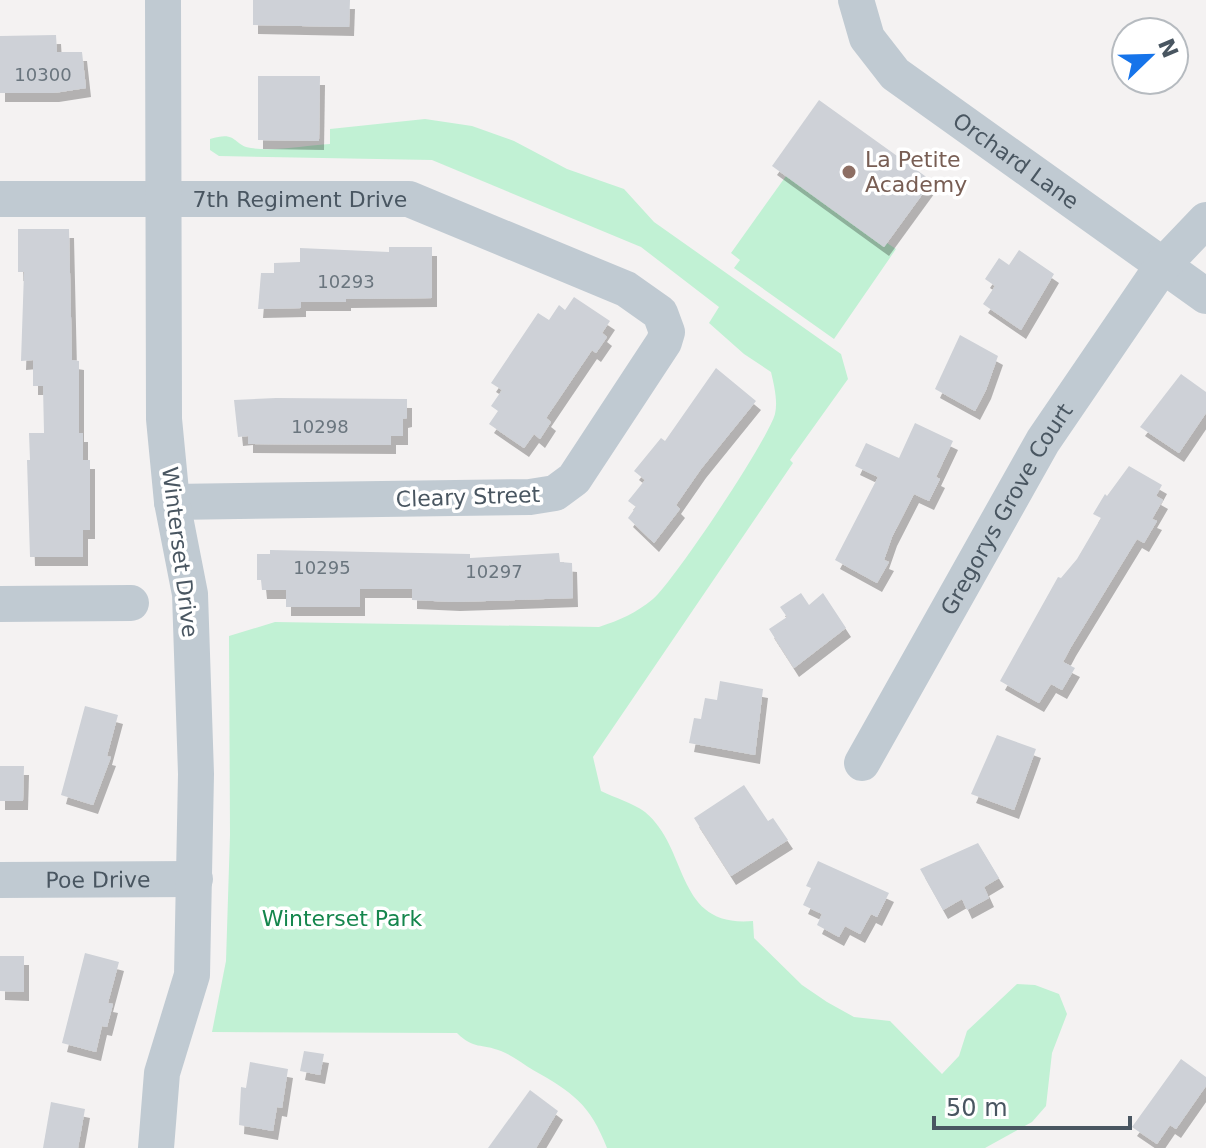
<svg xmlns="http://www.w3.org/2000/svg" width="1206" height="1148" font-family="'DejaVu Sans',sans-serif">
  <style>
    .green { fill: #c1f1d4 }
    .building { fill: #ced1d7; filter: url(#shadow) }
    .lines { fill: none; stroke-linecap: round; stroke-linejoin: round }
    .minor { stroke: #c0cad2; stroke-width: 36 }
    .education-dot { fill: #8d6e63; stroke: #fff; stroke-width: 3 }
    .labels { text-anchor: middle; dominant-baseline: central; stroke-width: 7; stroke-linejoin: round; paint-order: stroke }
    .number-label { font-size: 18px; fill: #6a757e }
    .education-label { font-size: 22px; fill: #785e54; stroke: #fff; text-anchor: start }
    .street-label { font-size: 22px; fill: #495661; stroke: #fff }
    .park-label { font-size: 22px; fill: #15864d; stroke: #fff }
  </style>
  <defs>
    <filter id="shadow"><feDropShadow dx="5" dy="9" stdDeviation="0" flood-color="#0004"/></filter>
  </defs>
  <rect width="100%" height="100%" fill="#f4f2f2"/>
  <g class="green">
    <path d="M425,119L472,126L514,141L567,169L624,189L654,222L841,354L848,379L790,460L793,463L593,757L601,791C615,798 633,803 645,812C690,849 674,928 753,921L754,938L802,985L827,1002L854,1017L890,1021L942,1074L959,1056L967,1031L1017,984L1035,985L1059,994L1067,1014L1052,1053L1046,1106L1032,1122L985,1148H607C590,1104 572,1092 533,1070C523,1064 512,1055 501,1051C481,1043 474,1050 457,1033L212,1032L226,961L230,835L229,636L275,622L599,627C620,620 636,613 653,599C674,581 768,440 775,414C778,401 774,385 771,372L744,354L709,323L719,307L641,247L432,160L219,156L210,150V139C238,130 232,145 251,148C275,152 306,145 330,144V129Z"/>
    <polygon points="786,176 884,247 887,243 896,249 834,339 734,268 740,260 731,253"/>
  </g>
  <g class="building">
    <polygon points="253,0 350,0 349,27 253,25"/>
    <polygon points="56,35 57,52 82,52 86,88 54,93 0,93 0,36"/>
    <polygon points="258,76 320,76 319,141 258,140"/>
    <polygon points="819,100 932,181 884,247 772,166"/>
    <polygon points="18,229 69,229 72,360 79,361 79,433 83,433 83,460 90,460 90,530 83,530 83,557 30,557 27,460 30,460 29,433 44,433 43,386 33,386 33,360 21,361 24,272 18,272"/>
    <polygon points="389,247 432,247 432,298 346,299 346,302 301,302 301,308 258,309 261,273 274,273 274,263 300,262 300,248 389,252"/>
    <polygon points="1019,250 1054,274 1021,330 983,304 995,286 985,279 999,258 1009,265"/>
    <polygon points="574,297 610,321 602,333 607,337 596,353 592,350 546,418 551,422 540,439 534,434 524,448 489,424 498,411 491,406 502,390 491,383 538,313 549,320 559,305 565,310"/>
    <polygon points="960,335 998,356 986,390 975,411 935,389"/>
    <polygon points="716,368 756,401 701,469 676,505 680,509 654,543 628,518 636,507 628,501 645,480 634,471 661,438 665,441"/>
    <polygon points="1181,374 1206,392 1206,413 1179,453 1140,427"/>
    <polygon points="276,398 407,399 407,418 403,419 403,436 391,436 391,445 248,444 248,436 238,437 234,400"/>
    <polygon points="915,423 953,441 936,477 940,479 929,501 914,494 892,537 884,560 889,562 877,583 835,560 878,477 855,466 866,443 899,458"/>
    <polygon points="1129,466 1162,485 1156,496 1163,500 1152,519 1157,521 1144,543 1137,539 1071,647 1063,662 1075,668 1062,690 1051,684 1039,703 1000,681 1058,577 1061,578 1077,559 1101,518 1093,514 1105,494 1107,496"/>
    <polygon points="270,550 470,554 470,558 559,553 560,562 572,563 573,598 455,602 412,600 412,589 360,589 360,607 286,607 286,590 262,590 261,580 257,580 257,554 270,554"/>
    <polygon points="801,593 809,605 823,593 846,628 794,668 769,629 787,617 780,607"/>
    <polygon points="720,681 763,689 755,755 689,743 694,718 701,719 705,698 717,700"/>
    <polygon points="85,706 118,715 107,756 111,757 93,805 61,795"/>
    <polygon points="997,735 1036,749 1014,810 971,794"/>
    <polygon points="0,766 24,766 23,801 0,801"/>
    <polygon points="744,785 768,821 773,818 788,840 731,876 694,818"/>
    <polygon points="978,843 999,878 984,887 989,898 967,910 962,899 943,910 920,869"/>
    <polygon points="818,861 889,893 877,917 871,914 860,934 845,926 839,937 817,925 822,914 803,905 811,888 806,886"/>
    <polygon points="85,953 119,962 108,1003 113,1004 107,1027 102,1026 96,1052 62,1043"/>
    <polygon points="0,956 24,956 24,992 0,991"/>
    <polygon points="304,1051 324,1054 320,1075 300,1071"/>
    <polygon points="1181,1059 1206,1077 1206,1086 1176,1129 1170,1125 1157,1144 1132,1127"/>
    <polygon points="250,1062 288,1069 282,1108 277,1107 273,1131 239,1125 241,1087 246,1088"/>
    <polygon points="530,1090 558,1111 536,1148 488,1148"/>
    <polygon points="51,1102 85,1109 78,1148 43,1148"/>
  </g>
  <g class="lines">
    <g class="minor">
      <path id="s1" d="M856,0L867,38L895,74L1206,296"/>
      <path id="s2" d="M0,199H409L626,289L660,313L667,332L664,342L574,479L555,493L530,497L172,502"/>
      <polyline points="0,604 131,603"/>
      <path id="s3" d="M862,763L1043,441L1163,265L1206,220"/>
      <path id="s4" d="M0,880L195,879"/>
      <polyline points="156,1148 162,1073 192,975 196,774 190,594 172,502 164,419 163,0"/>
    </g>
  </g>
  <circle class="education-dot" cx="849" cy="172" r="8"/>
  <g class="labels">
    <g class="number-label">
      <text x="43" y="74">10300</text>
      <text x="346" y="281">10293</text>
      <text x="320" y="426">10298</text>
      <text x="322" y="567">10295</text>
      <text x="494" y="571">10297</text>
    </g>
    <g class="education-label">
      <text x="865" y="159">La Petite<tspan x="865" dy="25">Academy</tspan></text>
    </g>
    <g class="street-label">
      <text stroke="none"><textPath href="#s1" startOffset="234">Orchard Lane</textPath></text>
      <text stroke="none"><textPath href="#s2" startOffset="300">7th Regiment Drive</textPath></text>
      <text transform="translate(468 497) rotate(-2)">Cleary Street</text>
      <text stroke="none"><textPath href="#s3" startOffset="292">Gregorys Grove Court</textPath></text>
      <text transform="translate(180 552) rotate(83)">Winterset Drive</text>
      <text stroke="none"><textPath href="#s4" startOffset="98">Poe Drive</textPath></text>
    </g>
    <g class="park-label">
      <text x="342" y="918">Winterset Park</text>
    </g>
  </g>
  <g transform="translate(1150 56) rotate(67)"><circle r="38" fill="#ffffff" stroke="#b6bbc0" stroke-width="2"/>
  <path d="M0-6L14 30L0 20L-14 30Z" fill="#1674ea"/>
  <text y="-12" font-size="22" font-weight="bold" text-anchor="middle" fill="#495661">N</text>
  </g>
  <path d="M934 1116v12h196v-12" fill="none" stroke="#495661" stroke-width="4"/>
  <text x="946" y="1116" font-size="24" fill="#495661" stroke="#ffffff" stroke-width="6" paint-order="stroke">50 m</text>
</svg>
